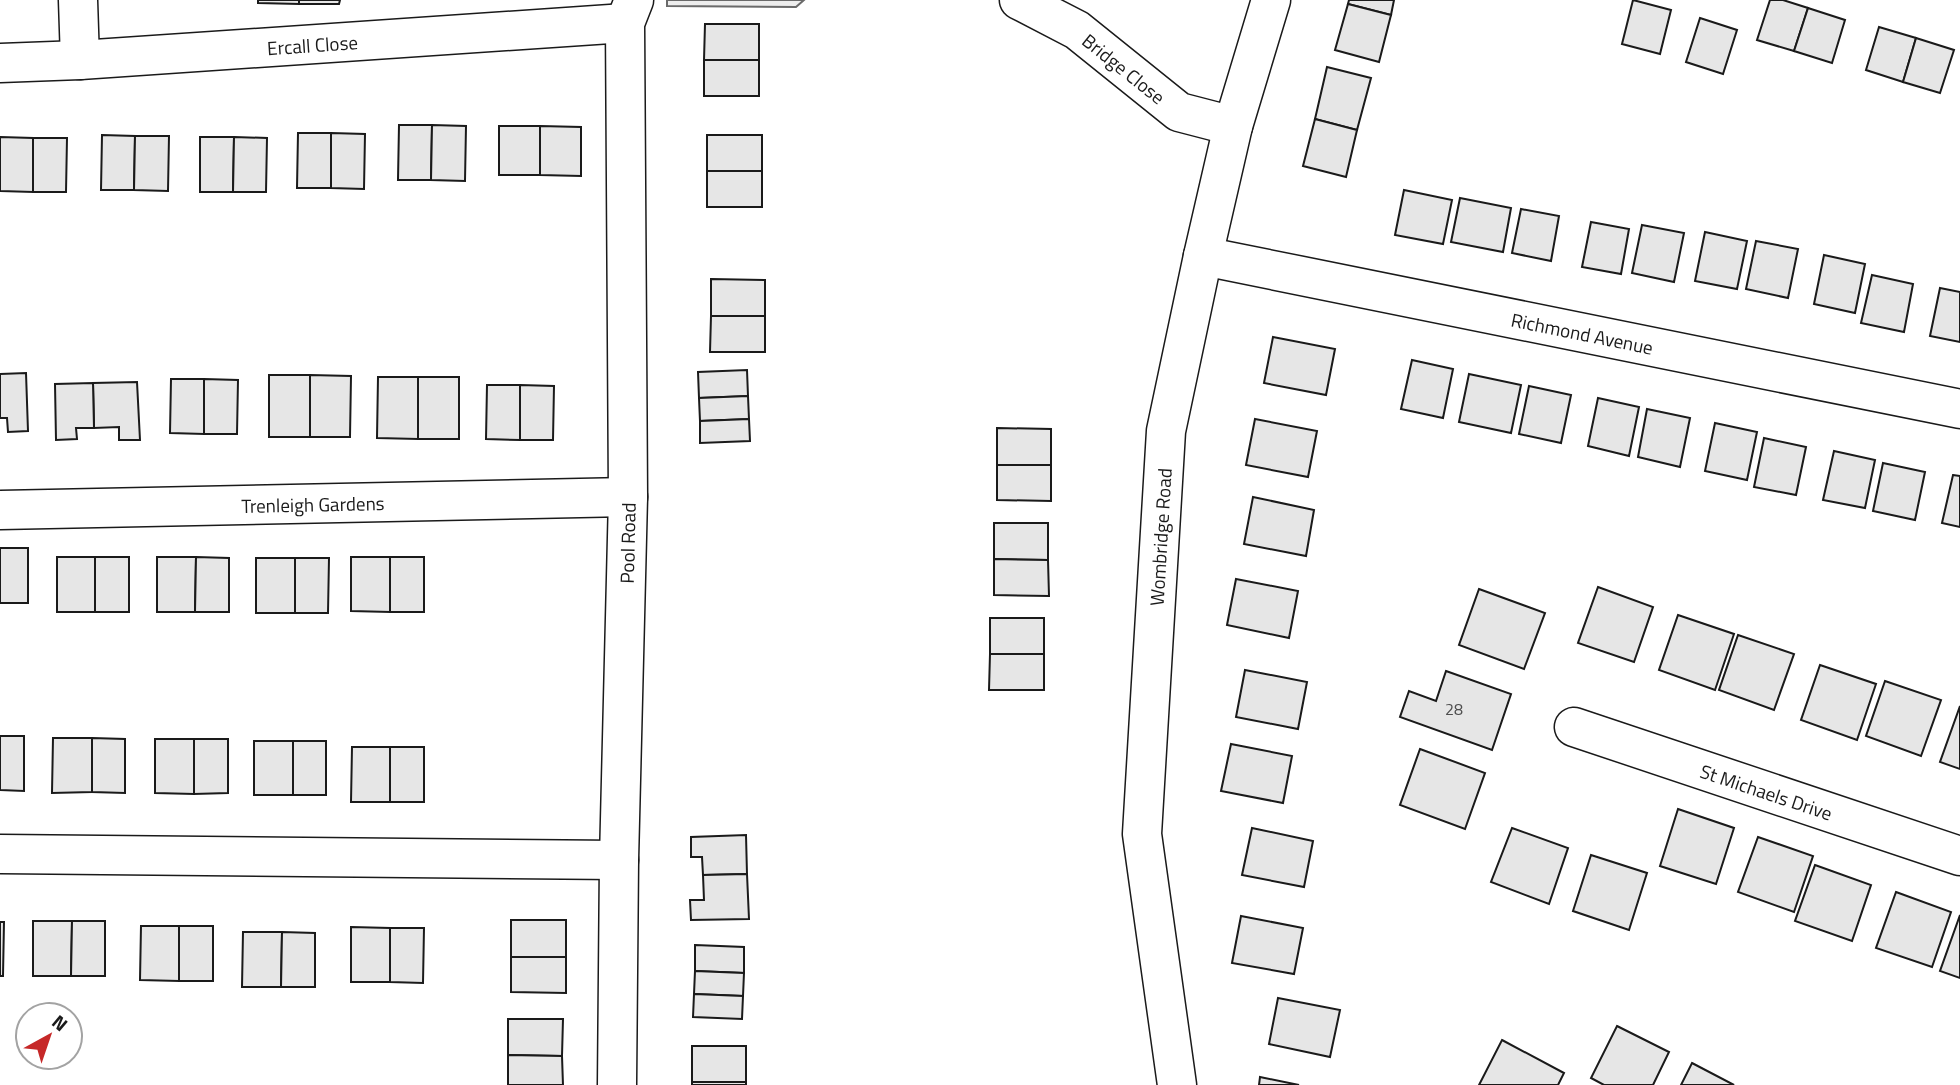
<svg xmlns="http://www.w3.org/2000/svg" width="1960" height="1085" font-family="'Titillium Web',sans-serif">
  <style>
    .built { fill: #ededed; stroke: #6a6a6a; stroke-width: 2 }
    .building { fill: #e6e6e6; stroke: #1a1a1a; stroke-width: 2 }
    .lines { fill: none; stroke-linecap: round; stroke-linejoin: round }
    .minor-casing { stroke: #1a1a1a; stroke-width: 41 }
    .minor { stroke: #fff; stroke-width: 38 }
    .labels { text-anchor: middle; dominant-baseline: central; stroke-width: 5; stroke-linejoin: round; paint-order: stroke }
    .number-label { font-size: 16px; fill: #4d4d4d }
    .street-label { font-size: 19px; fill: #1a1a1a; stroke: #fff }
  </style>
  <rect width="100%" height="100%" fill="#fff"/>
  <polygon class="built" points="667,0 804,0 796,7 667,6"/>
  <g class="building">
    <polygon points="258,0 299,0 299,4 258,3"/>
    <polygon points="299,0 340,0 339,4 299,4"/>
    <polygon points="1349,0 1394,0 1391,15 1348,4"/>
    <polygon points="1633,0 1671,10 1660,54 1622,44"/>
    <polygon points="1770,0 1783,0 1808,8 1794,51 1757,40"/>
    <polygon points="1348,4 1391,15 1379,62 1335,50"/>
    <polygon points="1808,8 1845,20 1832,63 1794,51"/>
    <polygon points="1700,18 1737,30 1723,74 1686,62"/>
    <polygon points="705,24 759,24 759,60 704,60"/>
    <polygon points="1879,27 1916,38 1903,82 1866,70"/>
    <polygon points="1916,38 1954,50 1940,93 1903,82"/>
    <rect x="704" y="60" width="55" height="36"/>
    <polygon points="1327,67 1371,78 1357,130 1315,119"/>
    <polygon points="1315,119 1357,130 1346,177 1303,166"/>
    <polygon points="399,125 432,125 431,180 398,180"/>
    <polygon points="432,125 466,126 465,181 431,180"/>
    <rect x="499" y="126" width="41" height="49"/>
    <polygon points="540,126 581,127 581,176 540,175"/>
    <polygon points="298,133 331,133 331,188 297,188"/>
    <polygon points="331,133 365,134 364,189 331,188"/>
    <polygon points="102,135 135,136 134,190 101,190"/>
    <rect x="707" y="135" width="55" height="36"/>
    <polygon points="135,136 169,136 168,191 134,190"/>
    <polygon points="0,137 33,138 33,192 0,191"/>
    <polygon points="200,137 234,137 233,192 200,192"/>
    <polygon points="234,137 267,138 266,192 233,192"/>
    <polygon points="33,138 67,138 66,192 33,192"/>
    <rect x="707" y="171" width="55" height="36"/>
    <polygon points="1404,190 1452,200 1443,244 1395,235"/>
    <polygon points="1460,198 1511,208 1503,252 1451,242"/>
    <polygon points="1521,209 1559,216 1551,261 1512,253"/>
    <polygon points="1591,222 1629,229 1621,274 1582,267"/>
    <polygon points="1642,225 1684,233 1674,282 1632,273"/>
    <polygon points="1705,232 1747,241 1737,289 1695,281"/>
    <polygon points="1756,241 1798,249 1788,298 1746,289"/>
    <polygon points="1824,255 1865,264 1855,313 1814,304"/>
    <polygon points="1872,275 1913,284 1904,332 1861,323"/>
    <polygon points="711,279 765,280 765,316 711,316"/>
    <polygon points="1940,288 1960,292 1960,342 1930,336"/>
    <polygon points="711,316 765,316 765,352 710,352"/>
    <polygon points="1273,337 1335,349 1326,395 1264,383"/>
    <polygon points="1412,360 1453,369 1443,418 1401,409"/>
    <polygon points="747,370 748,396 699,398 698,372"/>
    <polygon points="26,373 28,431 8,432 7,418 0,418 0,374"/>
    <polygon points="1469,374 1521,385 1511,433 1459,422"/>
    <rect x="269" y="375" width="41" height="62"/>
    <polygon points="310,375 351,376 350,437 310,437"/>
    <polygon points="378,377 418,377 418,439 377,438"/>
    <rect x="418" y="377" width="41" height="62"/>
    <polygon points="171,379 204,379 204,434 170,433"/>
    <polygon points="204,379 238,380 237,434 204,434"/>
    <polygon points="137,382 140,440 119,440 119,427 94,428 93,383"/>
    <polygon points="93,383 94,428 76,428 77,439 56,440 55,384"/>
    <polygon points="487,385 520,385 520,440 486,439"/>
    <polygon points="520,385 554,386 553,440 520,440"/>
    <polygon points="1529,386 1571,395 1561,443 1519,434"/>
    <polygon points="748,396 749,419 700,421 699,398"/>
    <polygon points="1598,398 1639,407 1629,456 1588,446"/>
    <polygon points="1647,409 1690,418 1680,467 1638,457"/>
    <polygon points="749,419 750,441 700,443 700,421"/>
    <polygon points="1255,419 1317,431 1308,477 1246,465"/>
    <polygon points="1715,423 1757,432 1747,480 1705,471"/>
    <polygon points="997,428 1051,429 1051,465 997,465"/>
    <polygon points="1764,438 1806,447 1796,495 1754,487"/>
    <polygon points="1834,451 1875,460 1865,508 1823,500"/>
    <polygon points="1883,463 1925,472 1915,520 1873,511"/>
    <polygon points="997,465 1051,465 1051,501 997,500"/>
    <polygon points="1953,475 1960,476 1960,527 1942,523"/>
    <polygon points="1253,497 1314,510 1306,556 1244,544"/>
    <polygon points="994,523 1048,523 1048,560 994,559"/>
    <rect x="0" y="548" width="28" height="55"/>
    <rect x="57" y="557" width="38" height="55"/>
    <rect x="95" y="557" width="34" height="55"/>
    <polygon points="157,557 196,557 195,612 157,612"/>
    <polygon points="196,557 229,558 229,612 195,612"/>
    <polygon points="351,557 390,557 390,612 351,611"/>
    <rect x="390" y="557" width="34" height="55"/>
    <rect x="256" y="558" width="39" height="55"/>
    <polygon points="295,558 329,558 328,613 295,613"/>
    <polygon points="994,559 1048,560 1049,596 994,595"/>
    <polygon points="1236,579 1298,591 1289,638 1227,625"/>
    <polygon points="1598,587 1653,607 1634,662 1578,643"/>
    <polygon points="1479,589 1545,613 1524,669 1459,645"/>
    <polygon points="1678,615 1734,634 1715,690 1659,670"/>
    <rect x="990" y="618" width="54" height="36"/>
    <polygon points="1738,635 1794,654 1774,710 1719,690"/>
    <polygon points="990,654 1044,654 1044,690 989,690"/>
    <polygon points="1820,665 1876,684 1857,740 1801,720"/>
    <polygon points="1245,670 1307,682 1298,729 1236,717"/>
    <polygon points="1446,671 1511,694 1492,750 1400,717 1409,691 1436,701"/>
    <polygon points="1885,681 1941,700 1921,756 1866,736"/>
    <polygon points="1960,706 1960,769 1940,762"/>
    <polygon points="0,736 24,736 24,791 0,790"/>
    <polygon points="53,738 92,738 92,792 52,793"/>
    <polygon points="92,738 125,739 125,793 92,792"/>
    <polygon points="155,739 194,739 194,794 155,793"/>
    <polygon points="194,739 228,739 228,793 194,794"/>
    <rect x="254" y="741" width="39" height="54"/>
    <rect x="293" y="741" width="33" height="54"/>
    <polygon points="1231,744 1292,756 1283,803 1221,791"/>
    <polygon points="352,747 390,747 390,802 351,802"/>
    <rect x="390" y="747" width="34" height="55"/>
    <polygon points="1420,749 1485,773 1465,829 1400,805"/>
    <polygon points="1678,809 1734,828 1716,884 1660,866"/>
    <polygon points="1252,828 1313,841 1304,887 1242,875"/>
    <polygon points="1512,828 1568,848 1549,904 1491,882"/>
    <polygon points="746,835 747,874 703,875 702,857 691,857 691,837"/>
    <polygon points="1758,837 1813,856 1794,912 1738,892"/>
    <polygon points="1591,855 1647,873 1629,930 1573,911"/>
    <polygon points="1815,865 1871,885 1852,941 1795,921"/>
    <polygon points="747,874 749,919 691,920 690,900 704,900 703,875"/>
    <polygon points="1896,892 1951,912 1932,967 1876,948"/>
    <polygon points="1960,915 1960,978 1940,971"/>
    <polygon points="1241,916 1303,928 1294,974 1232,963"/>
    <rect x="511" y="920" width="55" height="37"/>
    <polygon points="33,921 72,921 71,976 33,976"/>
    <polygon points="72,921 105,921 105,976 71,976"/>
    <polygon points="0,922 4,922 3,976 0,976"/>
    <polygon points="141,926 179,926 179,981 140,980"/>
    <rect x="179" y="926" width="34" height="55"/>
    <polygon points="351,927 390,928 390,982 351,982"/>
    <polygon points="390,928 424,928 423,983 390,982"/>
    <polygon points="243,932 282,932 281,987 242,987"/>
    <polygon points="282,932 315,933 315,987 281,987"/>
    <polygon points="695,945 744,947 744,973 695,971"/>
    <polygon points="511,957 566,957 566,993 511,992"/>
    <polygon points="695,971 744,973 743,996 694,994"/>
    <polygon points="694,994 743,996 742,1019 693,1017"/>
    <polygon points="1278,998 1340,1010 1330,1057 1269,1044"/>
    <polygon points="508,1019 563,1019 562,1056 508,1055"/>
    <polygon points="1617,1026 1669,1052 1653,1085 1604,1085 1591,1078"/>
    <polygon points="1502,1040 1564,1073 1558,1085 1479,1085"/>
    <rect x="692" y="1046" width="54" height="36"/>
    <polygon points="508,1055 562,1056 563,1085 508,1085"/>
    <polygon points="1692,1063 1734,1085 1681,1085"/>
    <polygon points="1260,1077 1299,1085 1259,1085"/>
    <rect x="692" y="1082" width="54" height="3"/>
  </g>
  <g class="lines">
    <g class="minor-casing">
      <g id="minor">
        <polyline points="78,0 80,60"/>
        <path id="s1" d="M1019,0L1077,30L1179,112L1233,126"/>
        <path id="s2" d="M0,63L80,60L625,23"/>
        <path id="s3" d="M1203,256L1960,409"/>
        <path id="s4" d="M0,510L628,497"/>
        <path id="s5" d="M1574,727L1960,856"/>
        <polyline points="0,854 619,860"/>
        <path id="s6" d="M617,1085L619,860L628,497L625,23L634,0"/>
        <path id="s7" d="M1177,1085L1142,834L1166,431L1203,256L1233,126L1271,0"/>
      </g>
    </g>
    <use href="#minor" class="minor"/>
  </g>
  <g class="labels">
    <g class="number-label">
      <text x="1454" y="709">28</text>
    </g>
    <g class="street-label">
      <text stroke="none"><textPath href="#s2" startOffset="313">Ercall Close</textPath></text>
      <text stroke="none"><textPath href="#s1" startOffset="126">Bridge Close</textPath></text>
      <text stroke="none"><textPath href="#s3" startOffset="387">Richmond Avenue</textPath></text>
      <text stroke="none"><textPath href="#s4" startOffset="313">Trenleigh Gardens</textPath></text>
      <text stroke="none"><textPath href="#s7" startOffset="551">Wombridge Road</textPath></text>
      <text stroke="none"><textPath href="#s6" startOffset="542">Pool Road</textPath></text>
      <text stroke="none"><textPath href="#s5" startOffset="203">St Michaels Drive</textPath></text>
    </g>
  </g>
  <g transform="translate(49 1036) rotate(40)"><circle r="33" fill="#ffffff" stroke="#a3a3a3" stroke-width="2"/>
  <path d="M0-5L12 26L0 18L-12 26Z" fill="#c62828"/>
  <text y="-10" font-size="19" font-weight="bold" text-anchor="middle" fill="#1a1a1a">N</text>
  </g>
</svg>
